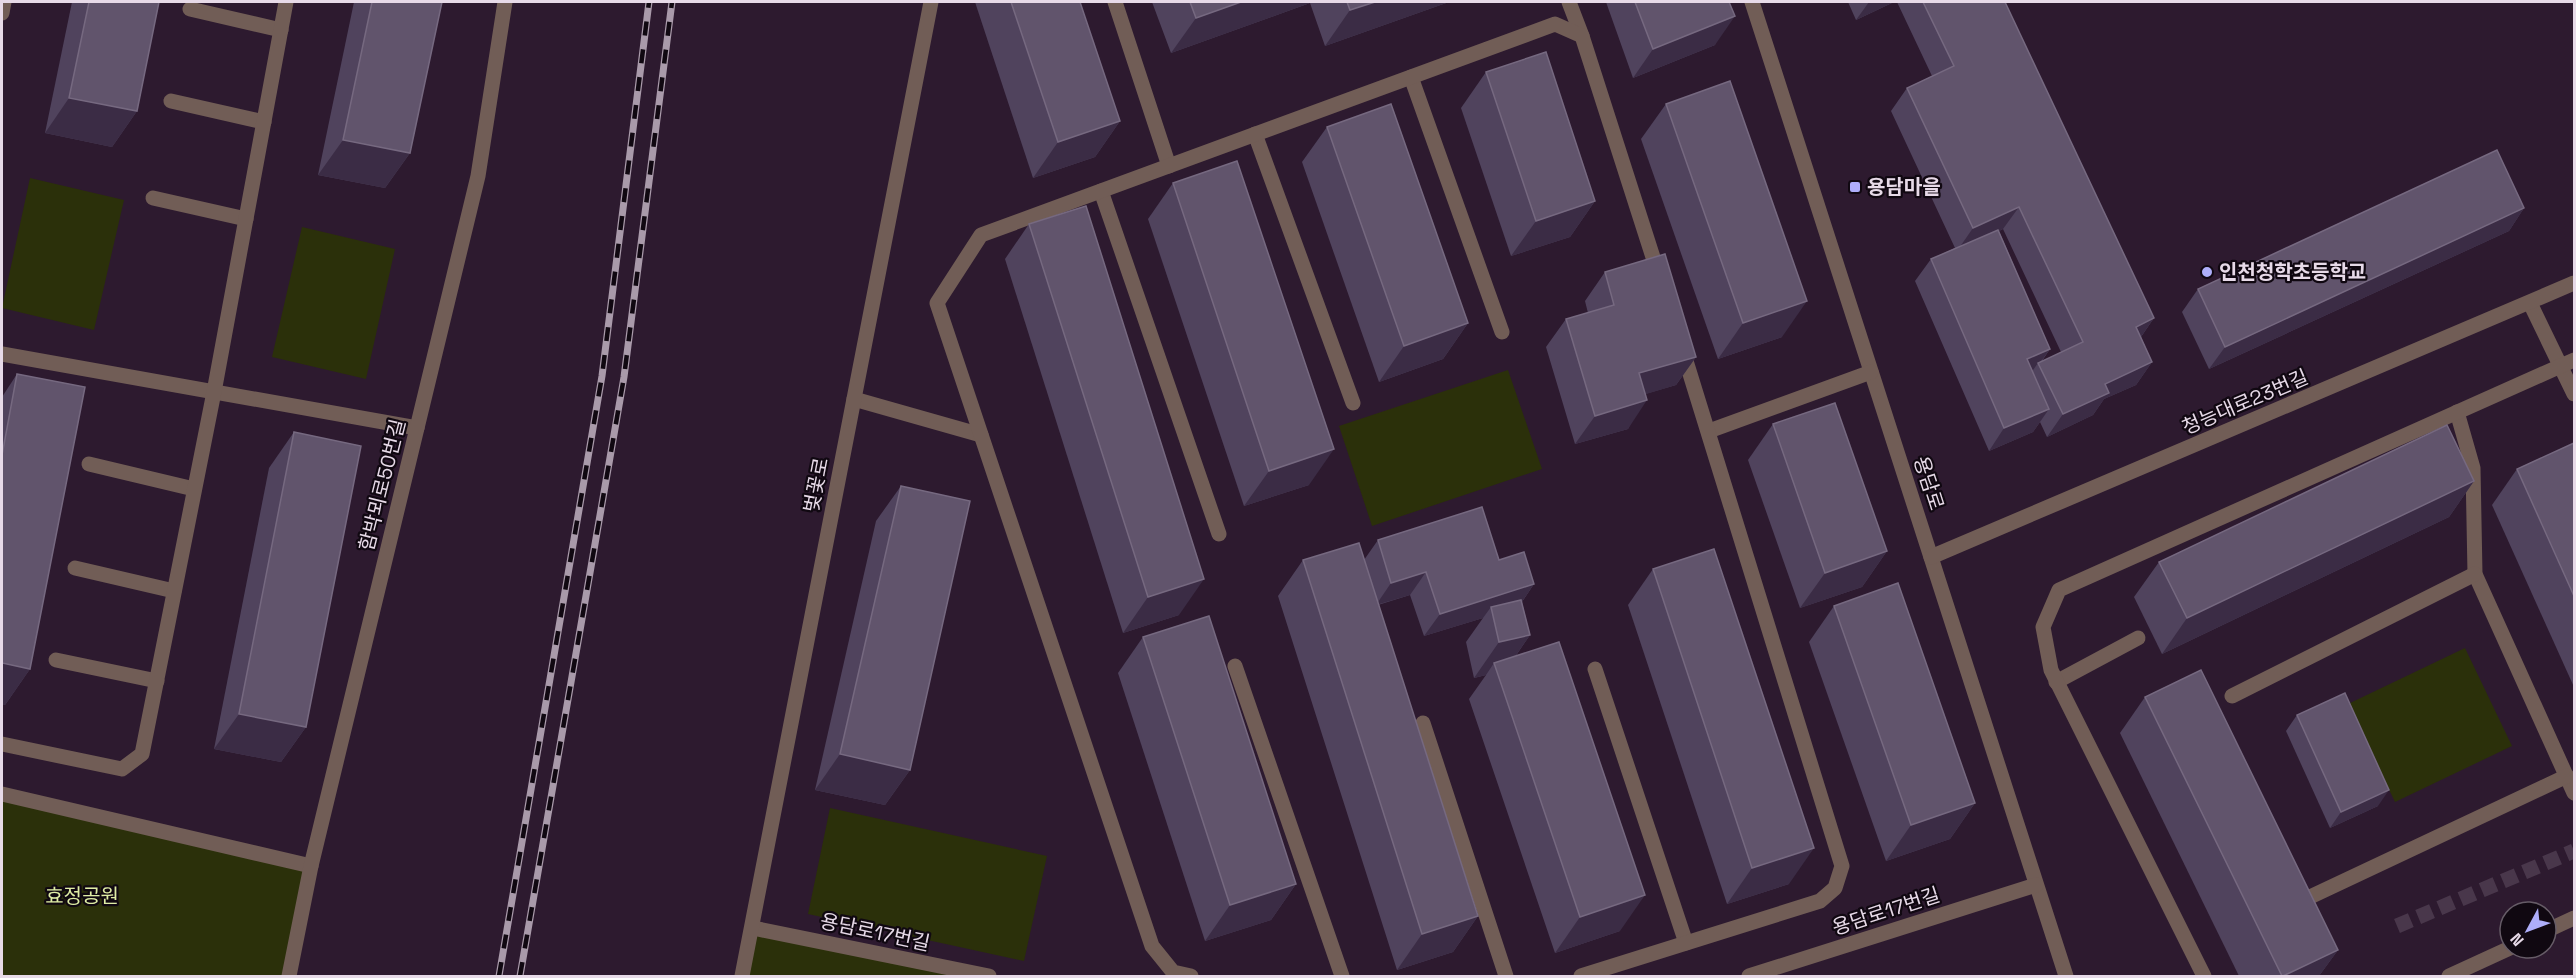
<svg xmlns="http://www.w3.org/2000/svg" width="2576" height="978" font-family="'Space Grotesk','Noto Sans KR',sans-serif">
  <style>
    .green { fill: #2b300a }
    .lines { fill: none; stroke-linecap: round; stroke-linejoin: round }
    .minor-tunnel { stroke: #49374b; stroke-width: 15; stroke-dasharray: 15 8; stroke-linecap: butt }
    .minor { stroke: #715d56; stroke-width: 15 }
    .rail-casing { stroke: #a99aaa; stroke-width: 7 }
    .rail { stroke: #100811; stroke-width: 4.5; stroke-dasharray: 14; stroke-linecap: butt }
    .wall { fill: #50435d; fill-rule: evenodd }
    .shaded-wall { fill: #3b2c45 }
    .building { fill: #61546c; stroke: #766980; stroke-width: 1.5 }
    .poi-dot { fill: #aeaefa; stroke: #100811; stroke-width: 2 }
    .labels { text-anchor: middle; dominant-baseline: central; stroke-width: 4.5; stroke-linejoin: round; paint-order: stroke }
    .poi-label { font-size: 20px; font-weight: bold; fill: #e7dae8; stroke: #100811; text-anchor: start }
    .street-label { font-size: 20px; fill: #e7dae8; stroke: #100811 }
    .park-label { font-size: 20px; fill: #dfeda5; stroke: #100811 }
  </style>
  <rect width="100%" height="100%" fill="#2d1a2f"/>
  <g class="green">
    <polygon points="30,178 124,200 94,330 2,308"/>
    <polygon points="302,227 395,249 366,379 272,357"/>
    <polygon points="1508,370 1542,469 1372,526 1339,426"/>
    <polygon points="2465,648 2512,746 2395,802 2348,704"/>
    <polygon points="2,794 311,866 289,976 2,976"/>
    <polygon points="830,808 1047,856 1024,961 808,914"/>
    <polygon points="753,928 989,976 742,976"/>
  </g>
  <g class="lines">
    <polyline class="minor-tunnel" points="2397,926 2574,851"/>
    <g class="minor">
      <polyline points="1115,2 1169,166"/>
      <polyline points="1569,2 1582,36"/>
      <polyline points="1752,2 2066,976"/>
      <polyline points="190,9 281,30"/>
      <polyline points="2,13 4,2"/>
      <polyline points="1411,77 1502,332"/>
      <polyline points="171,101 264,122"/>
      <polyline points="1255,134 1353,403"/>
      <polyline points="1101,191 1219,534"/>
      <polyline points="153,198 246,219"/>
      <polyline points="2530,303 2574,394"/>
      <polyline points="2,354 417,428"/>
      <polyline points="854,399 981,435"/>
      <polyline points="2457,412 2473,468 2475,574 2574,793"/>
      <polyline points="1709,431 1871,372"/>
      <polyline points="89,464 194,489"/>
      <polyline points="1931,557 2574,283"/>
      <polyline points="75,568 174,591"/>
      <polyline points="56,660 157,681"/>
      <polyline points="1235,666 1342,976"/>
      <polyline points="1595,669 1686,943"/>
      <polyline points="2056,682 2138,638"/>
      <polyline points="2232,696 2475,574"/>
      <polyline points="1423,723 1506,976"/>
      <polyline points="2,744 122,769 142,754 214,392 286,2"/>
      <polyline points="2,794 311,866"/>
      <polyline points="2312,896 2567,776"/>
      <polyline points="753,928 989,976"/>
      <polyline points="2546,931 2574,918"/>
      <polyline points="289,976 311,866 478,176 505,2"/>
      <polyline points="742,976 931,2"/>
      <polyline points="1191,976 1173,972 1152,946 937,303 981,235 1555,24 1582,36 1659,276"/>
      <polyline points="1581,976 1820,901 1835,888 1842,866 1682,348"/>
      <polyline points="1749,976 2036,885"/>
      <polyline points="2204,976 2051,670 2043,627 2059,590 2574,360"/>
      <polyline points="2449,976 2510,948"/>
    </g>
    <g class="rail-casing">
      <g id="rail">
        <polyline points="499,976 602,376 649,2"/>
        <polyline points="520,976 624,377 672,2"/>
      </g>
    </g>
    <use href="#rail" class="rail"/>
  </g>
  <g class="wall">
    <polygon points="72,2 159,2 137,111 112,147 45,133"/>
    <polygon points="354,2 442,2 410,153 385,188 318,175"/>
    <polygon points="975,2 1080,2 1120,121 1095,157 1033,178"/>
    <polygon points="1152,2 1449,2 1325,46 1310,3 1171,53"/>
    <polygon points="1606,2 1729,2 1715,45 1633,78"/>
    <polygon points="1848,2 1894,2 1856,20"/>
    <path d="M1897,2H2005L2154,318L2141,337L2152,362L2136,385L2104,399L2093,415L2047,437L2040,422L2033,432L1989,451L1915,281L1931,259L1955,248L1891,111L1907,88L1932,76ZM2003,229L2061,352L2042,361L2050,349L1999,231Z"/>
    <polygon points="1486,72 1595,201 1570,237 1511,256 1461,108"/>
    <polygon points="1666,104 1782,337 1718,359 1641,139"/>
    <polygon points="1327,127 1468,323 1443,359 1379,382 1302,162"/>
    <polygon points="1173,183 1309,485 1244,506 1148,219"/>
    <polygon points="2524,208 2509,231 2209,369 2182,312 2198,289"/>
    <polygon points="1029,224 1179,615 1123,633 1005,259"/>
    <polygon points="1605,272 1696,357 1676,385 1645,394 1628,429 1575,444 1546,347 1566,319 1588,313 1585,301"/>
    <polygon points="17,374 30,669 5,705 2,704 2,397"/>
    <polygon points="1773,424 1887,551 1862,587 1800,608 1748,460"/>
    <polygon points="294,432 306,727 281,762 214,749 269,468"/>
    <polygon points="2574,443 2574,687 2492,505 2517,469"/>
    <polygon points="2474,481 2449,517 2162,654 2134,597 2159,562"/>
    <polygon points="901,486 910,770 885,805 815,790 876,521"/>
    <polygon points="1378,540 1499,560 1534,584 1522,602 1530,635 1515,657 1620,931 1555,953 1469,699 1486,675 1474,678 1466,642 1483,618 1424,636 1410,595 1378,605 1478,916 1453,952 1397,970 1278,596 1303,560 1364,560"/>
    <polygon points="1653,569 1789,884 1727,904 1628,605"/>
    <polygon points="1834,606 1975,803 1950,839 1886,861 1809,642"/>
    <polygon points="1143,637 1296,884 1271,920 1205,941 1118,673"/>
    <polygon points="2145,697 2338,950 2319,976 2239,976 2120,733"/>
    <polygon points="2297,715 2378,806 2330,828 2286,731"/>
  </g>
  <g class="shaded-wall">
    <polygon points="1241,2 1311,2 1310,3 1171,53 1196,18"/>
    <polygon points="1375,2 1449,2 1325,46 1350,10"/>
    <polygon points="1869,2 1894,2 1856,20"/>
    <polygon points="1735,16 1715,45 1633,78 1653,49"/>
    <polygon points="69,98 137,111 112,147 45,133"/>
    <polygon points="1120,121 1095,157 1033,178 1058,142"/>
    <polygon points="343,140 410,153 385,188 318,175"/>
    <polygon points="1595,201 1570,237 1511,256 1536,221"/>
    <polygon points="2019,207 2003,229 1957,251 1973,228"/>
    <polygon points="2524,208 2509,231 2209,369 2225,347"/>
    <polygon points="1807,301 1782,337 1718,359 1743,323"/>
    <polygon points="2154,318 2138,341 2136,327"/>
    <polygon points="1468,323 1443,359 1379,382 1404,346"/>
    <polygon points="2050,349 2039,364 2038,363 2031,373 2027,359"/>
    <polygon points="1696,357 1676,385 1620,402 1639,373"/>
    <polygon points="2152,362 2136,385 2104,399 2093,415 2047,437 2063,414 2105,384"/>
    <polygon points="1647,400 1628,429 1575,444 1595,416"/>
    <polygon points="2049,409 2033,432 1989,451 2004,428"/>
    <polygon points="1334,449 1309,485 1244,506 1269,471"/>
    <polygon points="2474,481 2449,517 2162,654 2187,618"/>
    <polygon points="1887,551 1862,587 1800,608 1825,573"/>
    <polygon points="1426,572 1410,595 1376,605 1391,583"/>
    <polygon points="1204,579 1179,615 1123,633 1148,597"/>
    <polygon points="1534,584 1519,606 1491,607 1483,618 1424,636 1440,614"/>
    <polygon points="1530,635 1505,671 1494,663 1486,675 1474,678 1499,642"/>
    <polygon points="2,663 30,669 5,705 2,704"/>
    <polygon points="239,714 306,727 281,762 214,749"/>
    <polygon points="840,754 910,770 885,805 815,790"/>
    <polygon points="2389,790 2378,806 2330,828 2341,812"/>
    <polygon points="1975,803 1950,839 1886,861 1911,825"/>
    <polygon points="1814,848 1789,884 1727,904 1752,868"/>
    <polygon points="1296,884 1271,920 1205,941 1230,905"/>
    <polygon points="1645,895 1620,931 1555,953 1580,917"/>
    <polygon points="1478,916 1453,952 1397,970 1422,934"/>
    <polygon points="2338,950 2319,976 2283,976"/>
  </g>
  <g class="building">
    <polygon points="89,2 159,2 137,111 69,98"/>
    <polygon points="372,2 442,2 410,153 343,140"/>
    <polygon points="1011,2 1080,2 1120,121 1058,142"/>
    <polygon points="1190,2 1241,2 1196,18"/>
    <polygon points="1347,2 1375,2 1350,10"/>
    <polygon points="1635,2 1729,2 1735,16 1653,49"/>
    <polygon points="1923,2 2005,2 2154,318 2136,327 2152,362 2105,384 2109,393 2063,414 2038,363 2083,342 2019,207 1973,228 1907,88 1954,66"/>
    <polygon points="1546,52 1595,201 1536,221 1486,72"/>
    <polygon points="1730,81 1807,301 1743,323 1666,104"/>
    <polygon points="1391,104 1468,323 1404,346 1327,127"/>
    <polygon points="2497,150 2524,208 2225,347 2198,289"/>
    <polygon points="1237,161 1334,449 1269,471 1173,183"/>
    <polygon points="1086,206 1204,579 1148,597 1029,224"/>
    <polygon points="1998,230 2050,349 2027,359 2049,409 2004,428 1931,259"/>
    <polygon points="1665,254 1696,357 1639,373 1647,400 1595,416 1566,319 1614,305 1605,272"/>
    <polygon points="17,374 85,387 30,669 2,663 2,455"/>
    <polygon points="1835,403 1887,551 1825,573 1773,424"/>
    <polygon points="2447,425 2474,481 2187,618 2159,562"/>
    <polygon points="294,432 361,446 306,727 239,714"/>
    <polygon points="2574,443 2574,596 2517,469"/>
    <polygon points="901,486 970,501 910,770 840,754"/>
    <polygon points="1482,507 1499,560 1524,552 1534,584 1440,614 1426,572 1391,583 1378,540"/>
    <polygon points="1359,543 1478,916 1422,934 1303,560"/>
    <polygon points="1714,549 1814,848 1752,868 1653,569"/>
    <polygon points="1898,583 1975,803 1911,825 1834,606"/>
    <polygon points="1521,600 1530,635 1499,642 1491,607"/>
    <polygon points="1209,616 1296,884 1230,905 1143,637"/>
    <polygon points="1559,642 1645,895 1580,917 1494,663"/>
    <polygon points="2201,670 2338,950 2283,976 2282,976 2145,697"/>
    <polygon points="2345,693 2389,790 2341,812 2297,715"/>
  </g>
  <g class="poi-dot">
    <rect x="1849" y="181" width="12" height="12" rx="3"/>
    <circle cx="2207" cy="272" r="6"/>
  </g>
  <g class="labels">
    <g class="poi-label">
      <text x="1867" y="187">용담마을</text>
      <text x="2219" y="272">인천청학초등학교</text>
    </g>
    <g class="street-label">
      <text transform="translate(2245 402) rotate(-23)">청능대로23번길</text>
      <text transform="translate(1929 483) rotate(72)">용담로</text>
      <text transform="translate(382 485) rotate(-76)">함박뫼로50번길</text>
      <text transform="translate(816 485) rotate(-79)">벚꽃로</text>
      <text transform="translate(1886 911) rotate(-18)">용담로17번길</text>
      <text transform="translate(875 932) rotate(12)">용담로17번길</text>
    </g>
    <g class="park-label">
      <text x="82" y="896">효정공원</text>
    </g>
  </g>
  <rect width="2576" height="978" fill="none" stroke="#e7dae8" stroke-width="6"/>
  <g transform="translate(2528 930) rotate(229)"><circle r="28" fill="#100811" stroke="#665c67" stroke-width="1.5"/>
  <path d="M0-4.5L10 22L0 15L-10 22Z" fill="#aeaefa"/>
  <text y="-9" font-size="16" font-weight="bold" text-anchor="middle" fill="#e7dae8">N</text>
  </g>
</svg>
